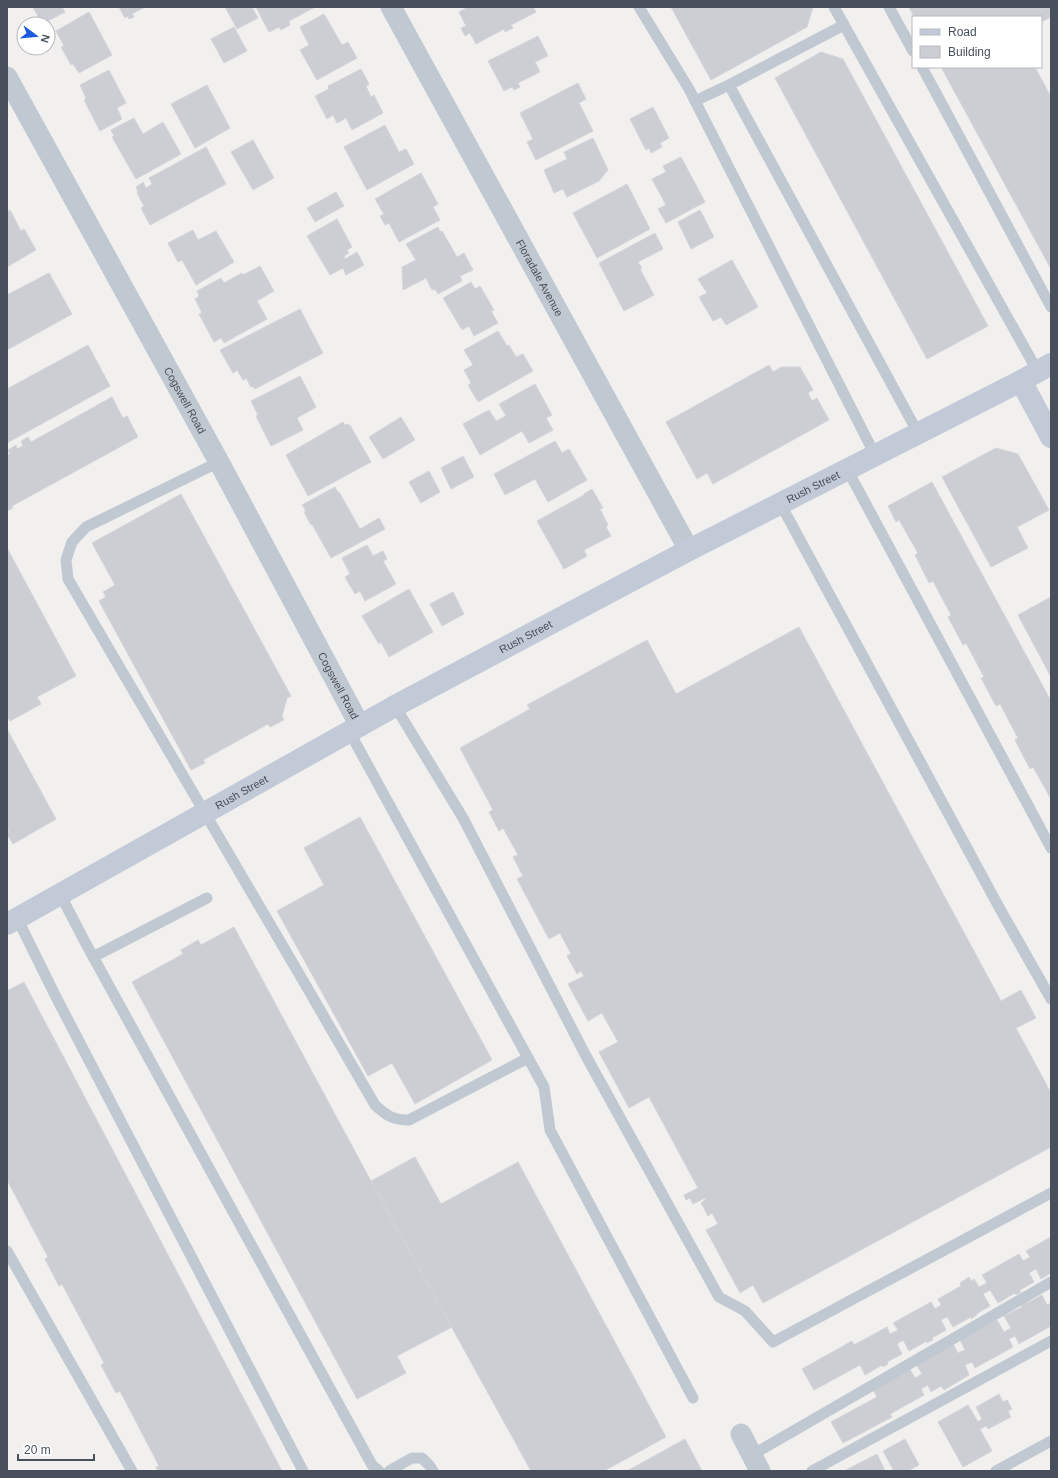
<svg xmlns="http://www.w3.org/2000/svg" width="1058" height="1478" font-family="Arial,sans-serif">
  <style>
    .building { fill: #ccced4; stroke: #d3d5db }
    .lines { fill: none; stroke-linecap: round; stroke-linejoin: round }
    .lane { stroke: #c0c8d1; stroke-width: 11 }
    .street { stroke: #c0c8d1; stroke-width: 21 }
    .secondary { stroke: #c2cad8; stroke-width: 22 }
    .labels { text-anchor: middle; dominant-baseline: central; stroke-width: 3; stroke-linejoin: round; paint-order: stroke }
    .street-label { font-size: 11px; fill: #48505c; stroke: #fff }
  </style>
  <rect width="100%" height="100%" fill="#f2f0ef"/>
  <g class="building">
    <polygon points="33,7 62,7 65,12 42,24"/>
    <polygon points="119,7 145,7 132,14 134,17 129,19 128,16 125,18"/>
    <polygon points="225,7 252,7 258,18 237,29"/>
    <polygon points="256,7 315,7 289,21 290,25 281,30 279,27 269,32"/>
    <polygon points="468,7 533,7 536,12 511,25 513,28 505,32 504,29 476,44 470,33 465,36 461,28 466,26 459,12"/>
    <polygon points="671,7 813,7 807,27 711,80"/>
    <polygon points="909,7 1051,7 1051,17 1041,22 1041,17 914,17"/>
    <polygon points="89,12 112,55 79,73 73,64 71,65 61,47 64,46 56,31"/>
    <polygon points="324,14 342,45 348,42 357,58 317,80 300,50 309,45 300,27"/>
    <polygon points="234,27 247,51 224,63 211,39"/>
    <polygon points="538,36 548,56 535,62 540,72 518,83 520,87 514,90 512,87 504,91 488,61"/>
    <polygon points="821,52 843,59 988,326 927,359 775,78"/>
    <polygon points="941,67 1035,67 1051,97 1051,269"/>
    <polygon points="361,69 369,84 366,86 371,97 374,95 383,113 352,130 346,118 337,123 333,115 327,119 315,96 329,89 328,86"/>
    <polygon points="109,70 126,103 117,108 122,119 100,131 84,100 86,98 80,85"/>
    <polygon points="578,83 586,99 579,103 593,131 536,160 527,142 533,139 520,113"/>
    <polygon points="207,85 230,128 195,148 171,104"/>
    <polygon points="653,107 669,138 660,143 662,147 651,153 649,148 646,150 630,119"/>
    <polygon points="134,118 143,134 163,122 181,154 136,179 112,137 114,136 111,130"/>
    <polygon points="385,125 399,152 406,149 414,164 367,190 344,147"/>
    <polygon points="593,138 608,170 599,181 567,197 563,189 554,193 544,170 567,159 564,152"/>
    <polygon points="253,140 274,178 253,190 231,152"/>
    <polygon points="206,147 226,184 150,225 141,208 144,206 137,193 138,192 136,187 143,182 146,188 152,184 149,178"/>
    <polygon points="681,157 705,202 666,223 658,209 666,205 652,179 666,172 663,166"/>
    <polygon points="421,173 438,204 433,207 440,220 399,242 389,223 385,225 380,216 384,214 375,199"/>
    <polygon points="627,184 650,229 597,258 573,213"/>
    <polygon points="336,192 344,206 315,222 307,208"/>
    <polygon points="10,210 21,231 24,229 36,250 7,267 7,212"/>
    <polygon points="700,210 714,237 691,249 678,222"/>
    <polygon points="337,219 352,247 347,250 349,253 344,256 345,259 357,252 364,265 346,275 343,268 330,275 307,236"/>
    <polygon points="438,227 440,232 442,231 457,257 464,253 473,270 460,276 462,281 438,294 435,289 432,290 426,278 403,290 402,267 416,260 406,244"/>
    <polygon points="193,230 198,240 216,231 234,262 196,285 182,260 178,262 168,243"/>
    <polygon points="655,233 663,249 638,262 642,268 640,269 654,295 624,311 599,263"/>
    <polygon points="732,260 758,307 726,325 721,317 713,321 699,297 707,293 698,279"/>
    <polygon points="260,266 274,291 257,301 267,319 224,343 221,338 214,342 199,314 202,313 195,299 199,296 197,291 221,278 224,283 242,273 243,275"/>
    <polygon points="49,273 72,314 7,350 7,295"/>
    <polygon points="471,282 475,289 480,286 494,310 491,311 498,323 474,336 469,326 462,330 443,298"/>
    <polygon points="300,309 323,353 255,389 254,387 251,387 247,380 248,378 243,380 237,370 233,373 220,350"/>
    <polygon points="498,331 507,346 509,345 516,357 523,354 533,371 478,402 468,385 471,383 464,370 473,365 464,350"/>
    <polygon points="88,345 110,386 7,443 7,389"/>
    <polygon points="769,365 773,372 781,367 800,367 813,390 808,393 812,401 817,398 829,420 713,484 707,473 697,479 666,422"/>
    <polygon points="300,376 316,407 297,418 303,430 271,446 256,416 258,415 251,401"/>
    <polygon points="535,384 552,415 546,418 553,430 529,443 522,431 480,455 463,424 489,410 496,421 506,416 499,404"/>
    <polygon points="112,397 123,418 127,416 138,437 12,506 13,508 7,511 7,455 10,454 8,450 16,445 17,449 23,446 21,441 28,437 31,442"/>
    <polygon points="401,417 415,440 383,459 369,437"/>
    <polygon points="343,422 345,425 348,424 349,426 350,425 371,462 308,496 286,455"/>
    <polygon points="555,441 562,453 569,449 587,480 548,502 535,479 505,495 494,474"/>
    <polygon points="996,448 1018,454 1049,510 1017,527 1028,548 991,567 942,477"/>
    <polygon points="463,456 474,477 451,489 441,468"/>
    <polygon points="429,471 440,492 421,503 409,482"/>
    <polygon points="932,482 1051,701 1051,799 1033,767 1030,769 1015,740 1018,738 1000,704 996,706 981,678 984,677 966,643 963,645 948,617 951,615 933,581 929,583 915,555 918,553 899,520 896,522 888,506"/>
    <polygon points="335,487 338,492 339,492 360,529 379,518 385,529 331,558 312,524 311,525 304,512 306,511 302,505"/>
    <polygon points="592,489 603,508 600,509 608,525 606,527 611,536 584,550 587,556 564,569 537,521 584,495 584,494"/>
    <polygon points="181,494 291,696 287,698 282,716 284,720 270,727 268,724 203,760 205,763 191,770 99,601 106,597 103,592 115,585 92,543"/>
    <polygon points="367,545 373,556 383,551 387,559 383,561 396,584 365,601 360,591 355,594 345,577 350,574 342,558"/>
    <polygon points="7,548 76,676 37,697 41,704 10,721 7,716"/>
    <polygon points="409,589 433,632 389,657 381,642 379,644 362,616"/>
    <polygon points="453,592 464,614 442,626 430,604"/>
    <polygon points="1051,597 1051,677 1018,615"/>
    <polygon points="799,627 1001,1001 1021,990 1036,1018 1016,1028 1051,1093 1051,1147 763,1303 753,1285 740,1293 706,1230 718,1224 712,1213 708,1216 701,1203 706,1199 705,1198 693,1204 690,1198 686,1200 684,1195 698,1188 649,1097 629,1108 599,1052 618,1042 602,1013 588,1021 568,984 584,976 581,971 577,974 567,956 571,954 560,933 549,939 517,879 523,876 513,857 518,855 503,828 499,831 489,812 493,810 460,748 530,709 527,705 647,640 676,694"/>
    <polygon points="7,729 56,819 13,844 7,834 9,831 7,827"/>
    <polygon points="360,817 492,1060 415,1104 392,1063 368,1076 277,911 324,885 304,848"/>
    <polygon points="234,927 371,1181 452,1327 397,1356 406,1373 357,1399 132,982 183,954 181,950 198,940 201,945"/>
    <polygon points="24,982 282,1471 158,1471 156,1467 159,1466 120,1391 116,1393 101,1365 104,1363 62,1284 59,1286 45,1259 48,1257 7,1180 7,991"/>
    <polygon points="415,1157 441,1204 518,1162 666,1437 604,1471 531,1471 371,1181"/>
    <polygon points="1051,1237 1051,1273 1041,1279 1036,1269 1029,1273 1034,1282 1020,1290 1021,1292 1016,1295 1015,1293 998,1303 990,1290 983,1294 990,1306 976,1314 977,1315 971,1319 971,1317 953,1327 947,1317 941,1320 946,1330 932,1338 933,1340 927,1343 927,1341 909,1351 903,1340 897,1344 902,1354 887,1362 888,1364 883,1367 882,1365 865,1375 860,1365 814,1390 802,1369 852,1341 854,1345 887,1327 890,1334 898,1330 893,1323 931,1302 935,1309 941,1305 938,1299 961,1286 960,1283 969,1277 971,1281 974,1279 979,1287 987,1283 982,1275 1019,1254 1023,1261 1030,1257 1026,1251"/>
    <polygon points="1042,1295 1047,1305 1051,1303 1051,1326 1019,1344 1015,1336 1009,1339 1013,1347 975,1368 972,1362 965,1365 969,1375 944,1390 941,1386 931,1392 928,1385 921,1389 924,1395 890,1414 892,1417 843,1443 831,1422 877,1397 872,1388 909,1368 915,1378 922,1374 916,1364 953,1344 958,1353 965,1350 960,1340 997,1320 1004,1332 1011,1328 1004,1316 1022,1307 1021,1304 1026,1302 1027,1303"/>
    <polygon points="999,1394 1003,1402 1007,1400 1012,1409 1008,1411 1011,1417 988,1429 986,1426 980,1429 992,1451 963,1467 938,1422 968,1405 978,1422 982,1419 976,1407"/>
    <polygon points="685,1439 702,1471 627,1471"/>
    <polygon points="905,1439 919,1465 908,1471 894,1471 883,1451"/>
    <polygon points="877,1454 885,1471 847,1471 846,1470"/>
  </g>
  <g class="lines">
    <g class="lane">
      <polyline points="639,7 689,89 875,455"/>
      <polyline points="834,7 1038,372"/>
      <polyline points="889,7 913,51"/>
      <polyline points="922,67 1051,307"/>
      <polyline points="729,85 844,25"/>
      <polyline points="695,101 729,85 918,433"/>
      <path d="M219,462L86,527L72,542L66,560L68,579C170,755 274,929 375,1105C387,1116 393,1120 409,1120L528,1058"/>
      <polyline points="847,469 1051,848"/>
      <polyline points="780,503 1000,909 1051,999"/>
      <polyline points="395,706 463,818 586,1056 719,1297 745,1311 773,1342 1051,1193"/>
      <polyline points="349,731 544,1087 550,1130 693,1398"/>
      <polyline points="60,894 85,942 372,1465 379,1471"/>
      <polyline points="17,918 57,999 303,1471"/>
      <polyline points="93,957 207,898"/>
      <polyline points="7,1251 132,1471"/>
      <polyline points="752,1455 1051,1282"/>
      <polyline points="389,1471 412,1458 422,1458 430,1466 433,1471"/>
      <polyline points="812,1471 1051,1341"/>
      <polyline points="996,1471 1051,1441"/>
    </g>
    <g class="street">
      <path id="s1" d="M391,7L689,550"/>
      <path id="s2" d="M7,77L219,462L360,726"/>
      <polyline points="741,1434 760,1471"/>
    </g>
    <g class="secondary">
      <polyline points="1021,381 1051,437"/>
      <path id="s3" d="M7,924L395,706L689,550L1021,381L1051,364"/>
    </g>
  </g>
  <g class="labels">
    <g class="street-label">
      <text stroke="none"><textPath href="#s1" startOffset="309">Floradale Avenue</textPath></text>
      <text stroke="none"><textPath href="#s2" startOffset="369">Cogswell Road</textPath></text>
      <text stroke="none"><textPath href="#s3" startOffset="917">Rush Street</textPath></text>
      <text stroke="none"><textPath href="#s3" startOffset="593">Rush Street</textPath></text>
      <text stroke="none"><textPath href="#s2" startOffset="693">Cogswell Road</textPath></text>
      <text stroke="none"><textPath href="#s3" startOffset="269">Rush Street</textPath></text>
    </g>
  </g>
  <rect width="1058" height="1478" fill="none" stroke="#48505c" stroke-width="16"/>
  <rect x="912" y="16" width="130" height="52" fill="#ffffff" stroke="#b6b9be"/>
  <rect x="920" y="29" width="20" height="6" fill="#c2cad8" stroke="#b6b9be"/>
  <text x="948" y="36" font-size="12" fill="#48505c">Road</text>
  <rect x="920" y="46" width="20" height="12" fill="#ccced4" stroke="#b6b9be"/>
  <text x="948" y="56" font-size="12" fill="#48505c">Building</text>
  <g transform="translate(36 36) rotate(106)"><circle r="19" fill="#ffffff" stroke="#b6b9be"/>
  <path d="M0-3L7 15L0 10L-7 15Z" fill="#1d5cde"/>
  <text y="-6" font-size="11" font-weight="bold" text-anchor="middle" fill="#48505c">N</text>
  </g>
  <path d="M18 1454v6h76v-6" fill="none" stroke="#48505c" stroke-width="2"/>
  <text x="24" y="1454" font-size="12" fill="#48505c" stroke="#ffffff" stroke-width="3" paint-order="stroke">20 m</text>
</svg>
